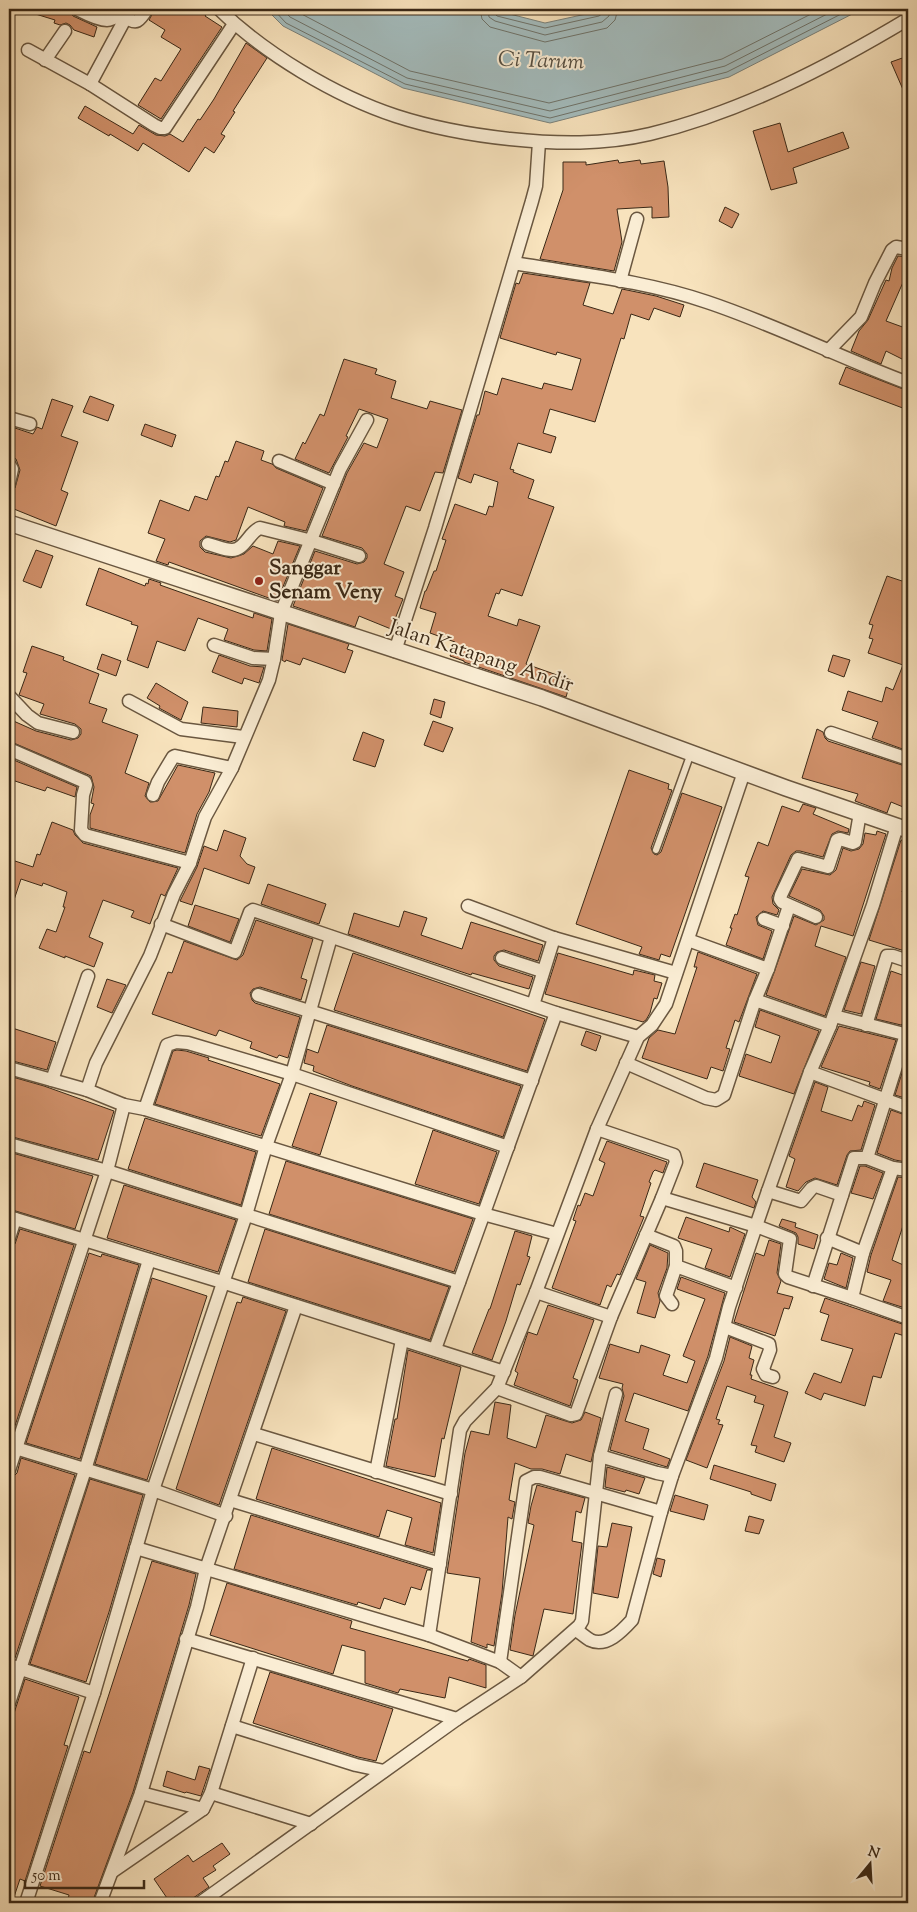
<svg xmlns="http://www.w3.org/2000/svg" width="917" height="1912" font-family="'Sorts Mill Goudy',serif">
  <style>
    .water { fill: #a3bbbc; stroke: #79807a }
    .lines { fill: none; stroke-linecap: round; stroke-linejoin: round }
    .shore { stroke: #6e7269; stroke-width: 1 }
    .building { fill: #d0906a; stroke: #3a2816 }
    .service-casing { stroke: #6a5740; stroke-width: 9 }
    .minor-casing { stroke: #6a5740; stroke-width: 15 }
    .tertiary-casing { stroke: #6a5740; stroke-width: 18 }
    .service { stroke: #faedd4; stroke-width: 6 }
    .minor { stroke: #faedd4; stroke-width: 12 }
    .tertiary { stroke: #faedd4; stroke-width: 15 }
    .poi-dot { fill: #8f2418; stroke: #faedd4; stroke-width: 2 }
    .labels { text-anchor: middle; dominant-baseline: central; stroke-width: 4; stroke-linejoin: round; paint-order: stroke }
    .poi-label { font-size: 21px; font-weight: bold; fill: #3a2816; stroke: #faedd4; text-anchor: start }
    .street-label { font-size: 21px; fill: #3a2816; stroke: #faedd4 }
    .water-label { font-size: 22px; font-style: italic; fill: #544d40; stroke: #faedd4 }
  </style>
  <rect width="100%" height="100%" fill="#f8e3bd"/>
  <filter id="stains"><feTurbulence type="fractalNoise" baseFrequency=".004" numOctaves="4"/><feColorMatrix values="0 0 0 0 .2 0 0 0 0 .09 0 0 0 0 .02 0 0 0 .5 -.17"/></filter>
  <radialGradient id="worn" r=".72"><stop offset=".6" stop-color="#630" stop-opacity="0"/><stop offset="1" stop-color="#630" stop-opacity=".3"/></radialGradient>
  <polygon class="water" points="266,9 490,9 545,23 609,9 862,9 729,77 550,123 403,88 283,26"/>
  <g class="lines">
    <g class="shore">
      <polyline points="273,9 286,23 405,84 550,118 727,72 851,9"/>
      <polyline points="282,9 290,17 407,78 550,111 725,66 837,9"/>
      <polyline points="292,9 410,71 549,103 722,59 821,9"/>
      <polyline points="480,9 482,19 490,27 545,42 607,28 615,20 618,9"/>
      <polyline points="488,9 489,17 495,21 545,35 602,22 609,16 610,9"/>
      <polyline points="494,9 494,13 497,16 545,28 599,16 603,13 604,9"/>
    </g>
  </g>
  <g class="building">
    <polygon points="29,9 69,9 73,16 97,27 94,37 74,30 70,25 66,23 60,25 54,23 55,20 29,12"/>
    <polygon points="155,9 210,9 205,16 222,27 161,119 138,105 155,78 161,81 181,49 161,37 165,30 149,20"/>
    <polygon points="246,43 267,58 233,111 235,112 221,134 225,136 214,153 205,147 189,172 143,143 138,151 110,134 109,136 78,118 85,106 133,134 139,125 156,135 165,136 170,134 183,142 198,119 200,120 214,99"/>
    <polygon points="908,56 908,101 891,62"/>
    <polygon points="780,123 788,152 843,132 849,148 793,168 797,183 771,190 753,131"/>
    <polygon points="618,160 619,163 640,160 641,164 664,161 668,187 669,217 652,218 652,207 617,209 622,242 614,271 540,259 563,190 563,162 586,162 586,165"/>
    <polygon points="725,207 739,214 732,228 719,221"/>
    <polygon points="898,256 908,257 908,281 904,280 886,321 908,329 908,362 886,351 881,364 851,351 859,331 868,320 886,280 889,281 892,268"/>
    <polygon points="523,273 590,283 583,305 613,314 622,289 656,296 684,305 680,317 654,308 649,320 631,314 624,339 621,338 595,422 550,409 543,433 556,437 551,453 518,443 510,469 514,470 513,472 534,480 528,498 554,507 522,596 501,589 499,594 496,593 488,616 517,626 519,619 540,626 526,664 571,680 566,697 464,662 464,661 450,656 455,642 430,633 436,613 420,608 425,591 426,591 434,571 436,571 446,540 442,539 455,504 486,515 489,506 493,507 498,482 474,474 471,483 458,478 477,415 479,415 485,391 497,395 502,378 542,389 544,383 572,390 581,359 557,352 556,355 500,338 516,283 519,284"/>
    <polygon points="344,359 377,369 375,374 396,381 391,398 427,409 430,401 462,410 443,473 435,472 420,511 406,506 384,564 404,572 395,596 403,599 391,629 359,616 355,627 293,606 315,551 357,564 364,562 367,558 367,554 362,548 322,536 347,473 364,443 377,448 388,419 359,409 346,436 348,437 329,473 295,459 303,442 305,444 320,414 324,416"/>
    <polygon points="846,367 908,391 908,410 839,384"/>
    <polygon points="90,396 114,405 108,421 83,412"/>
    <polygon points="52,399 73,406 61,436 78,442 61,490 68,493 56,526 9,507 9,491 15,488 20,470 16,459 9,456 9,426 33,434 37,427 42,429"/>
    <polygon points="145,424 176,435 172,447 141,435"/>
    <polygon points="236,441 264,451 261,460 272,464 276,468 323,488 306,531 284,526 285,522 248,507 236,540 230,542 206,536 200,541 200,547 205,552 231,558 244,554 253,546 273,554 278,541 300,546 277,601 169,562 168,565 156,561 165,539 148,533 160,500 189,511 195,496 207,500 216,476 219,477 225,461 228,462"/>
    <polygon points="36,550 53,556 41,588 23,581"/>
    <polygon points="99,568 145,586 146,583 148,584 149,579 161,583 160,585 253,618 254,613 272,619 267,651 254,650 224,640 228,629 198,618 185,651 157,641 148,668 127,660 138,626 131,624 132,622 86,605"/>
    <polygon points="887,576 908,583 908,751 872,738 878,722 842,710 848,691 882,702 886,687 893,690 903,665 868,653 873,639 869,638 873,625 869,624"/>
    <polygon points="288,624 349,644 347,649 353,651 345,673 303,658 300,665 286,660 285,662 282,660"/>
    <polygon points="32,646 64,657 63,660 99,674 89,703 107,709 102,722 138,735 125,773 149,783 145,796 150,802 158,801 178,765 215,773 209,792 197,814 185,853 90,828 90,815 94,804 91,803 94,787 91,776 9,741 9,719 36,731 71,740 78,738 81,734 81,729 75,724 40,714 44,704 19,695 27,673 23,672"/>
    <polygon points="102,654 121,661 116,676 97,669"/>
    <polygon points="219,655 250,666 264,667 259,683 244,678 242,684 212,672"/>
    <polygon points="833,655 850,660 844,677 828,671"/>
    <polygon points="156,683 188,702 181,720 159,708 160,706 147,698"/>
    <polygon points="434,699 445,702 441,718 430,714"/>
    <polygon points="203,707 238,711 237,727 201,723"/>
    <polygon points="433,721 453,728 443,752 424,745"/>
    <polygon points="817,729 823,732 825,738 828,741 908,767 908,809 891,802 887,813 855,801 858,794 802,778"/>
    <polygon points="363,732 384,740 375,767 353,760"/>
    <polygon points="9,758 77,787 75,797 47,787 45,791 9,779"/>
    <polygon points="629,770 669,784 668,789 672,790 651,848 654,854 657,855 661,852 682,793 722,807 670,957 661,954 659,960 639,954 642,947 576,924"/>
    <polygon points="803,804 816,808 813,814 849,829 848,833 838,831 832,834 823,857 800,851 796,851 791,855 772,897 773,904 779,910 777,915 763,911 756,917 758,925 772,931 763,959 726,945 732,928 730,928 735,914 737,915 749,877 745,876 758,842 768,846 782,806 799,812"/>
    <polygon points="52,822 73,830 75,835 83,843 178,868 165,896 161,894 150,924 131,917 134,911 103,900 89,937 103,943 94,967 65,956 65,958 39,948 47,929 56,932 65,907 63,907 67,892 43,883 42,886 21,879 11,909 9,908 9,859 33,867 37,854 40,855"/>
    <polygon points="224,830 246,838 240,856 247,864 255,867 249,884 204,868 192,905 180,901 197,867 204,846 217,851"/>
    <polygon points="877,831 886,834 853,936 821,926 815,946 846,957 825,1016 766,995 794,916 816,925 824,920 824,916 820,910 789,896 802,869 830,875 836,870 843,848 851,851 859,849 863,844 865,833 876,835"/>
    <polygon points="901,840 908,842 908,874 902,892 908,893 908,952 869,940"/>
    <polygon points="268,884 326,904 319,924 261,904"/>
    <polygon points="195,905 239,919 230,942 188,926"/>
    <polygon points="404,911 427,918 421,935 462,949 471,922 543,945 538,961 504,950 497,952 494,956 494,960 499,966 533,977 529,989 472,973 471,975 348,934 354,913 399,927"/>
    <polygon points="256,920 313,939 301,978 307,980 301,1000 260,987 253,989 250,993 252,1000 255,1003 300,1017 288,1058 279,1055 277,1058 250,1048 252,1042 219,1030 216,1036 152,1014 168,972 172,973 184,941 237,960 243,955"/>
    <polygon points="698,952 757,974 739,1022 735,1020 726,1048 730,1049 723,1071 711,1067 707,1079 642,1058 649,1038 658,1030 675,1034 697,967 694,967"/>
    <polygon points="353,953 545,1019 527,1071 334,1010"/>
    <polygon points="558,953 633,975 634,970 655,975 654,981 662,983 657,999 654,998 650,1013 646,1020 643,1022 545,994"/>
    <polygon points="861,962 875,966 861,1014 844,1010"/>
    <polygon points="891,971 908,977 908,1011 905,1021 901,1025 876,1019"/>
    <polygon points="107,979 126,985 112,1013 97,1007"/>
    <polygon points="760,1010 819,1031 794,1094 739,1076 746,1054 771,1063 780,1036 755,1027"/>
    <polygon points="327,1025 521,1086 503,1137 352,1086 313,1071 314,1066 304,1063 307,1049 318,1053"/>
    <polygon points="839,1026 896,1040 880,1089 869,1085 870,1082 821,1067"/>
    <polygon points="9,1027 56,1042 47,1070 9,1060"/>
    <polygon points="586,1031 601,1036 596,1051 581,1045"/>
    <polygon points="177,1050 186,1051 209,1058 208,1060 280,1084 261,1136 155,1104 173,1051"/>
    <polygon points="908,1054 908,1099 895,1095"/>
    <polygon points="9,1076 44,1086 114,1111 98,1160 9,1136"/>
    <polygon points="815,1082 828,1087 821,1111 852,1121 858,1105 862,1107 864,1101 875,1105 861,1150 850,1151 847,1155 837,1185 815,1178 806,1182 798,1191 786,1187 795,1159 789,1156"/>
    <polygon points="310,1093 337,1102 320,1155 292,1146"/>
    <polygon points="891,1110 908,1116 908,1154 906,1162 895,1160 877,1153"/>
    <polygon points="145,1118 256,1152 241,1205 128,1169"/>
    <polygon points="433,1130 497,1152 479,1204 415,1184"/>
    <polygon points="607,1141 667,1162 663,1173 655,1170 653,1172 649,1182 651,1183 640,1216 644,1217 620,1275 617,1274 611,1287 607,1285 600,1305 552,1288 576,1221 573,1220 578,1205 580,1206 585,1193 593,1196 605,1163 599,1160"/>
    <polygon points="9,1152 93,1176 75,1229 9,1209"/>
    <polygon points="286,1161 473,1219 454,1272 269,1214"/>
    <polygon points="704,1163 758,1180 752,1197 756,1202 754,1208 696,1187"/>
    <polygon points="860,1166 865,1166 883,1173 873,1199 851,1193"/>
    <polygon points="898,1177 908,1178 908,1210 892,1260 908,1267 908,1309 883,1301 891,1280 867,1272 871,1255"/>
    <polygon points="124,1185 236,1220 218,1272 107,1238"/>
    <polygon points="686,1217 729,1232 730,1227 745,1234 730,1277 705,1268 712,1249 678,1238"/>
    <polygon points="782,1219 796,1223 795,1227 818,1235 814,1249 798,1244 798,1237 796,1233 779,1226"/>
    <polygon points="20,1229 74,1245 11,1438 9,1438 9,1246 15,1244"/>
    <polygon points="265,1229 449,1287 430,1340 248,1282"/>
    <polygon points="515,1231 532,1236 527,1256 530,1257 520,1285 517,1284 506,1321 492,1360 472,1353 489,1309 490,1309"/>
    <polygon points="769,1240 781,1244 777,1273 781,1281 777,1293 793,1297 789,1309 784,1308 775,1336 734,1322 756,1253 764,1256"/>
    <polygon points="650,1245 668,1253 667,1268 658,1293 660,1301 655,1318 637,1313 646,1282 636,1279"/>
    <polygon points="89,1253 101,1257 102,1254 139,1265 80,1459 26,1443"/>
    <polygon points="841,1253 853,1258 846,1288 824,1279 829,1263 837,1265"/>
    <polygon points="681,1277 725,1293 708,1356 688,1411 634,1393 625,1421 649,1429 643,1449 670,1459 667,1467 610,1450 624,1396 622,1388 623,1384 599,1378 610,1344 639,1353 641,1345 670,1355 663,1375 687,1383 695,1361 683,1356 705,1299 677,1289"/>
    <polygon points="152,1278 207,1296 147,1480 95,1464"/>
    <polygon points="243,1297 286,1311 219,1505 176,1489 237,1302 241,1303"/>
    <polygon points="825,1298 908,1326 908,1337 895,1333 881,1378 873,1376 865,1406 824,1393 821,1400 805,1393 814,1373 841,1383 853,1349 821,1340 829,1315 820,1312"/>
    <polygon points="548,1305 594,1320 573,1378 578,1380 570,1406 514,1385 518,1373 515,1371 528,1332 537,1335"/>
    <polygon points="730,1337 752,1346 749,1358 754,1360 750,1375 752,1375 751,1379 788,1392 774,1437 791,1443 784,1462 755,1452 757,1446 751,1445 764,1405 754,1402 756,1396 727,1386 716,1419 720,1420 718,1424 723,1425 707,1468 686,1460 724,1361"/>
    <polygon points="408,1350 461,1367 444,1439 442,1438 435,1477 386,1466 395,1419 397,1419"/>
    <polygon points="495,1402 511,1405 507,1438 536,1448 546,1415 572,1423 581,1420 585,1412 601,1418 591,1462 566,1454 560,1474 542,1469 531,1469 515,1463 509,1500 515,1502 512,1519 508,1517 502,1593 494,1646 487,1644 487,1648 471,1642 480,1578 447,1573 465,1453 471,1431 489,1435"/>
    <polygon points="272,1448 441,1503 433,1553 405,1545 412,1518 387,1510 379,1537 256,1499"/>
    <polygon points="21,1458 75,1475 15,1658 9,1657 9,1478 14,1476 17,1473"/>
    <polygon points="714,1465 776,1484 771,1501 751,1494 751,1492 710,1479"/>
    <polygon points="607,1467 645,1478 639,1494 626,1490 625,1492 605,1487"/>
    <polygon points="90,1479 143,1495 109,1612 86,1682 30,1664"/>
    <polygon points="537,1485 585,1498 581,1513 576,1511 572,1541 582,1543 573,1614 544,1609 533,1656 510,1650 515,1615 534,1525 528,1523 531,1506"/>
    <polygon points="675,1495 708,1505 704,1520 670,1511"/>
    <polygon points="251,1515 431,1570 427,1570 421,1590 411,1587 405,1605 384,1598 380,1609 358,1602 357,1605 234,1569"/>
    <polygon points="749,1516 764,1520 759,1534 745,1531"/>
    <polygon points="612,1523 632,1527 618,1598 593,1593 598,1546 607,1547"/>
    <polygon points="657,1558 665,1560 661,1577 653,1574"/>
    <polygon points="152,1561 196,1574 189,1605 133,1792 92,1903 67,1903 69,1895 40,1886 84,1751 90,1753"/>
    <polygon points="227,1583 352,1621 350,1628 468,1661 469,1659 486,1665 486,1688 449,1677 445,1698 400,1689 398,1693 365,1683 365,1651 342,1645 333,1674 210,1635"/>
    <polygon points="270,1672 393,1709 376,1761 358,1757 253,1723"/>
    <polygon points="25,1679 79,1697 64,1745 68,1746 25,1881 20,1879 12,1903 9,1903 9,1729"/>
    <polygon points="199,1766 210,1769 201,1796 186,1792 185,1793 163,1786 167,1771 195,1780"/>
    <polygon points="222,1843 230,1854 213,1866 216,1870 203,1878 209,1887 186,1903 179,1903 175,1897 169,1901 154,1879 188,1855 193,1862"/>
  </g>
  <g class="lines">
    <g class="service-casing">
      <polyline id="service" points="656,850 691,753"/>
    </g>
    <g class="minor-casing">
      <g id="minor">
        <path d="M77,9C85,13 97,20 107,20C111,20 114,17 118,17C135,17 133,31 147,9"/>
        <path d="M219,9C264,53 335,96 396,116C433,128 472,135 510,139C557,144 603,145 650,134C741,112 828,67 908,19"/>
        <polyline points="28,50 90,84 125,19"/>
        <polyline points="45,60 65,31"/>
        <polyline points="90,84 154,125 160,128 165,128 234,24"/>
        <path d="M514,263C578,274 645,281 707,302C776,325 841,358 908,383"/>
        <polyline points="620,281 637,219"/>
        <polyline points="828,351 861,317 875,283 892,250 896,247 908,249"/>
        <polyline points="9,418 30,424"/>
        <polyline points="279,461 334,484"/>
        <polyline points="9,464 12,469 9,483"/>
        <path d="M208,544C216,546 225,550 232,550C245,550 249,532 260,528L312,541L359,556"/>
        <polyline points="214,645 253,658 274,659"/>
        <polyline points="395,651 435,528 532,201 536,186 539,142"/>
        <polyline points="9,696 27,715 38,723 73,732"/>
        <polyline points="129,701 181,729 243,737"/>
        <polyline points="831,733 908,759"/>
        <polyline points="9,749 85,782 86,785 83,795 81,830 85,835 190,863 205,817 232,768 269,680 274,659 281,613 340,469 367,420"/>
        <polyline points="153,795 158,782 173,757 175,756 232,768"/>
        <polyline points="468,906 554,938 676,973"/>
        <polyline points="816,917 782,902 780,899 781,895 798,859 828,867 837,840 840,839 853,843 855,842 860,813"/>
        <polyline points="764,919 783,926"/>
        <polyline points="161,924 235,952 250,912 253,910 556,1013 638,1037"/>
        <polyline points="688,940 768,969 755,1000 830,1026"/>
        <polyline points="502,958 542,971"/>
        <polyline points="768,969 789,906"/>
        <polyline points="258,995 532,1081"/>
        <polyline points="533,1005 554,938"/>
        <polyline points="834,1016 908,1035"/>
        <polyline points="866,1025 887,956 893,956 908,961"/>
        <polyline points="626,1063 706,1098 716,1100 724,1095 755,1000"/>
        <polyline points="9,1068 87,1090 124,1105 145,1109 483,1214 557,1234"/>
        <polyline points="810,1072 908,1108"/>
        <polyline points="52,1080 88,976"/>
        <polyline points="87,1090 96,1063 150,956 174,894 190,863"/>
        <polyline points="145,1109 167,1045 176,1042 188,1043 292,1074 508,1147"/>
        <polyline points="9,1144 107,1171 459,1282"/>
        <polyline points="867,1158 908,1028"/>
        <polyline points="768,1191 810,1072 830,1026 873,905 897,826"/>
        <polyline points="662,1198 756,1226 768,1191 801,1201 812,1188 816,1186 842,1195"/>
        <polyline points="9,1217 222,1282 504,1372"/>
        <polyline points="646,1235 674,1246 676,1251 676,1266 736,1288"/>
        <polyline points="9,1238 15,1219"/>
        <polyline points="827,1238 863,1253 852,1298 908,1318"/>
        <polyline points="863,1253 893,1168"/>
        <polyline points="813,1286 854,1158 867,1158 893,1168 908,1170"/>
        <polyline points="536,1292 611,1317"/>
        <polyline points="672,1304 666,1296 676,1266"/>
        <polyline points="725,1327 769,1344 770,1350 763,1369 766,1375 773,1377"/>
        <polyline points="435,1349 556,1013"/>
        <polyline points="497,1388 571,1415 576,1414 611,1317 662,1198 676,1162 674,1155 597,1129"/>
        <polyline points="254,1434 451,1494"/>
        <polyline points="9,1446 153,1490 226,1516"/>
        <polyline points="600,1456 657,1473 672,1476"/>
        <polyline points="9,1470 107,1171 124,1105"/>
        <polyline points="376,1472 402,1340"/>
        <polyline points="230,1500 440,1564"/>
        <polyline points="136,1548 429,1635 500,1662 521,1677"/>
        <path d="M576,1630C581,1633 585,1637 590,1640C606,1648 622,1631 632,1620L661,1512"/>
        <polyline points="429,1635 460,1430 465,1421 497,1388 536,1292 597,1129 638,1037 652,1025 666,1004 744,772"/>
        <polyline points="186,1639 457,1719"/>
        <polyline points="500,1662 526,1481 534,1477 540,1477 661,1512 672,1476 716,1358 729,1307 756,1226 790,1239 785,1274 788,1277 852,1298"/>
        <polyline points="9,1665 94,1693"/>
        <polyline points="9,1703 85,1470 149,1260"/>
        <polyline points="232,1726 356,1765 384,1771"/>
        <polyline points="141,1793 203,1809"/>
        <polyline points="211,1793 311,1824"/>
        <polyline points="113,1871 203,1809 211,1793 253,1658"/>
        <polyline points="26,1903 94,1693 153,1490 246,1215 266,1146 292,1074 331,937"/>
        <polyline points="100,1903 141,1793 197,1607 206,1569 296,1306"/>
        <polyline points="200,1903 457,1719 521,1677 579,1626 582,1621 600,1456 616,1394"/>
      </g>
    </g>
    <g class="tertiary-casing">
      <polyline id="tertiary" points="9,523 542,698 786,788 908,830"/>
    </g>
    <use href="#service" class="service"/>
    <use href="#minor" class="minor"/>
    <use href="#tertiary" class="tertiary"/>
  </g>
  <circle class="poi-dot" cx="259" cy="581" r="5"/>
  <g class="labels">
    <g class="poi-label">
      <text x="269" y="569">Sanggar<tspan x="269" dy="24">Senam Veny</tspan></text>
    </g>
    <g class="street-label">
      <text transform="translate(481 657) rotate(18)">Jalan Katapang Andir</text>
    </g>
    <g class="water-label">
      <text transform="translate(541 62) rotate(2)">Ci Tarum</text>
    </g>
  </g>
  <rect width="917" height="1912" fill="none" stroke="#f8e3bd" stroke-width="30"/>
  <rect x="10" y="10" width="897" height="1892" fill="none" stroke="#3a2816" stroke-width="2.5"/>
  <rect x="15" y="15" width="887" height="1882" fill="none" stroke="#3a2816"/>
  <g transform="translate(870 1864) rotate(18)" stroke="#faedd4" stroke-width="4" paint-order="stroke">
  <path d="M0-4L9 19L0 12L-9 19Z" fill="#3a2816"/>
  <text y="-8" font-size="14" font-weight="bold" text-anchor="middle" fill="#3a2816">N</text>
  </g>
  <path d="M25 1880v8h119v-8" fill="none" stroke="#3a2816" stroke-width="2.5"/>
  <text x="32" y="1880" font-size="15" fill="#3a2816" stroke="#faedd4" stroke-width="4" paint-order="stroke">50 m</text>
  <rect width="100%" height="100%" filter="url(#stains)"/>
  <rect width="100%" height="100%" fill="url(#worn)"/>
</svg>
